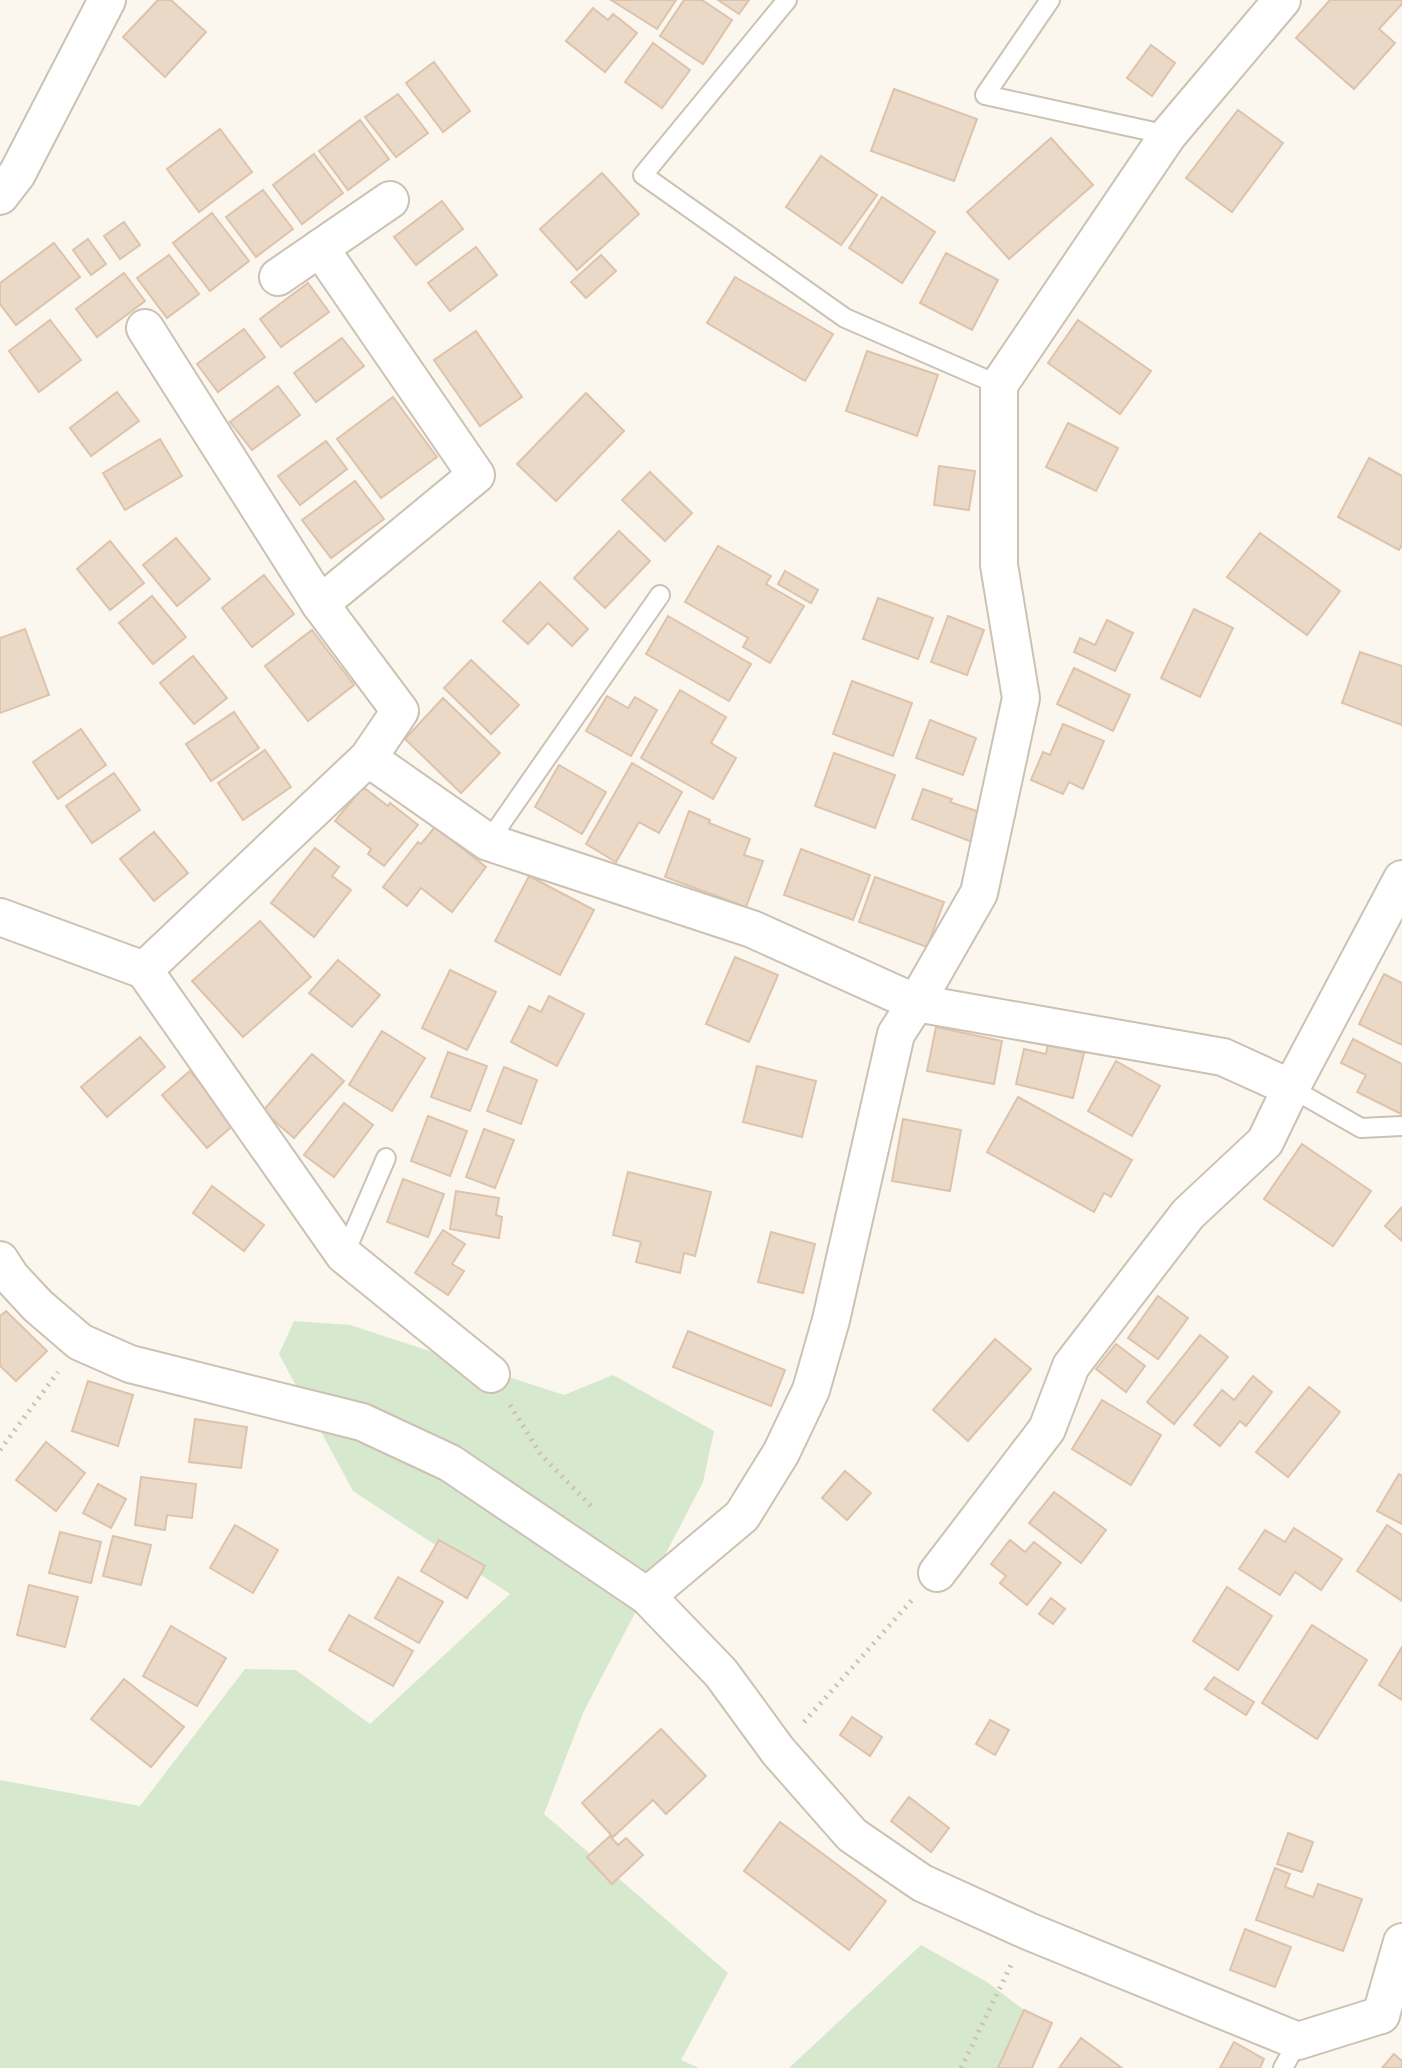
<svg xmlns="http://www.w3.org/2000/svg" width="1402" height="2068" font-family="Manrope,sans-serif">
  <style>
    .green { fill: #d6e8cd }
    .building { fill: #ebd9c7; stroke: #dec3ab; stroke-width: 2 }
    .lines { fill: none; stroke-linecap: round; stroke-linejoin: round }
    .lane-casing { stroke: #cdc1b4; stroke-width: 22 }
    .street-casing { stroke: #cdc1b4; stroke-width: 40 }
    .path { stroke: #d3beab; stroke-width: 5; stroke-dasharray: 2 6; stroke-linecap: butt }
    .lane { stroke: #fff; stroke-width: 18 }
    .street { stroke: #fff; stroke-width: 36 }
  </style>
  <rect width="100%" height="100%" fill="#fbf7ee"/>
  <g class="green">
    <polygon points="294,1321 350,1325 564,1395 613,1375 714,1431 703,1482 583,1713 544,1814 728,1973 681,2060 699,2068 0,2068 0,1780 140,1806 245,1669 296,1670 370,1724 510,1594 353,1491 279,1354"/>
    <polygon points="921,1945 987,1982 1024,2010 1013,2068 789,2068"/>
  </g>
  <g class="building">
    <polygon points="158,0 171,0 206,32 165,77 123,37"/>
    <polygon points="611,0 676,0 657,29"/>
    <polygon points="684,0 702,0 732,20 703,64 660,36"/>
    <polygon points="718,0 749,0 739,14"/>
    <polygon points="1330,0 1402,0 1402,4 1379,29 1395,43 1354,89 1296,38"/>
    <polygon points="593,8 608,20 613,14 637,33 605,72 566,41"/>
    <polygon points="653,43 690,70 662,108 625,82"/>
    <polygon points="1151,45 1175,63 1152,96 1127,78"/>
    <polygon points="434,62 470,111 443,132 406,83"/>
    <polygon points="894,89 977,119 954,181 871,151"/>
    <polygon points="398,94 428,133 396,157 365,117"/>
    <polygon points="1238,110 1283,143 1232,212 1186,178"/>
    <polygon points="360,120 389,159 348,190 319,151"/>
    <polygon points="220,129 252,172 199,212 167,169"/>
    <polygon points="1051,138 1093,185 1009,259 967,212"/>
    <polygon points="314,154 343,193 302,224 273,185"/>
    <polygon points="821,156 877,195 841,245 786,207"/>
    <polygon points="602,173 639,214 577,270 540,229"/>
    <polygon points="263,190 293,229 256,257 226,217"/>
    <polygon points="882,197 935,232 902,283 849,248"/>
    <polygon points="442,201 463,229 416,265 394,237"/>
    <polygon points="212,213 249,261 210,291 173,243"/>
    <polygon points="124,222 140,245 120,259 104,236"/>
    <polygon points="88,239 106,264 91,275 73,250"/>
    <polygon points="54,243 80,277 16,325 0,304 0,283"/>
    <polygon points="476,247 497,275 450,311 428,283"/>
    <polygon points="946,253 998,280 972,330 920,303"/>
    <polygon points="169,255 199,294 167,318 137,278"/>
    <polygon points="601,255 616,271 586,298 571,282"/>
    <polygon points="124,273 145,301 97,337 76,309"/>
    <polygon points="735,277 833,334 805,381 707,323"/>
    <polygon points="308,283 329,312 281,347 260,319"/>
    <polygon points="50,320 81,360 39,392 9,351"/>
    <polygon points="1078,320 1151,371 1120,414 1048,363"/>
    <polygon points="244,329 265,357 218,392 197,364"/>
    <polygon points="476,331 522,397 480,426 434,360"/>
    <polygon points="342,338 364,366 316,402 294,373"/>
    <polygon points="867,351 938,375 917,436 846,411"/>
    <polygon points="278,386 300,415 252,450 230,422"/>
    <polygon points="117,392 139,421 91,456 70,428"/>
    <polygon points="586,393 624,431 556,501 517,464"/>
    <polygon points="393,397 437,457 381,498 337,439"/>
    <polygon points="1068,423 1118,448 1096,491 1046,467"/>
    <polygon points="160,439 182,476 125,510 103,473"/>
    <polygon points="326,441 347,469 300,505 278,476"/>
    <polygon points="1369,458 1402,476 1402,545 1399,550 1338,517"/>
    <polygon points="939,466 975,471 969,510 934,505"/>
    <polygon points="650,472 692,513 665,541 622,500"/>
    <polygon points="355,481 384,519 331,558 302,520"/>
    <polygon points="619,531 650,561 605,608 574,578"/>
    <polygon points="1260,533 1340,591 1307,635 1227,577"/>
    <polygon points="176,538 210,579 177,606 143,565"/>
    <polygon points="110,541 144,583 110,610 77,569"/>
    <polygon points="718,546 771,576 766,584 804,606 770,663 743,647 748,638 685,602"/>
    <polygon points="785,571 818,590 811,603 778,584"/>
    <polygon points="264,575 294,614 252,647 222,608"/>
    <polygon points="540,582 588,629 572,646 548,623 528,644 503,621"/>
    <polygon points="152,596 186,637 153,664 119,623"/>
    <polygon points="878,598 933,618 918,659 863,639"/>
    <polygon points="1194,609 1233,628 1200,697 1161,678"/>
    <polygon points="668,616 751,664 729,701 646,654"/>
    <polygon points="948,616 984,630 967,675 931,662"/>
    <polygon points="1107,620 1133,633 1115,671 1074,652 1080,638 1095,645"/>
    <polygon points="25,629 49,695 0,713 0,638"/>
    <polygon points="312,630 354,685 308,721 265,666"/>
    <polygon points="1360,652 1402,666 1402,725 1342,703"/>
    <polygon points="193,656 227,698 194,724 160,683"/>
    <polygon points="471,660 519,705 491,734 444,688"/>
    <polygon points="1074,668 1130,695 1113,731 1057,704"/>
    <polygon points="852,681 912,703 893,756 833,734"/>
    <polygon points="680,690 726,717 711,743 736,758 713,799 641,758"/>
    <polygon points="607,696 628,708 635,697 657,710 631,756 586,731"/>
    <polygon points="443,698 500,753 461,793 405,739"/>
    <polygon points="234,712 259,748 211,781 186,744"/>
    <polygon points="930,720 976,738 963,775 916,758"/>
    <polygon points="1063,724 1104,741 1083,789 1069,782 1063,794 1031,780 1043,752 1050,755"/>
    <polygon points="81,729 106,765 58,799 33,762"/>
    <polygon points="265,750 291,787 243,820 218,783"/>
    <polygon points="834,753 895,775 875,828 815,806"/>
    <polygon points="632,763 682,792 659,833 639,822 616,862 586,844"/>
    <polygon points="559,765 606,792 582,834 535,807"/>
    <polygon points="114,773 140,810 92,843 66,806"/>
    <polygon points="363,787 388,806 390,803 418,825 384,866 368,854 371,849 335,821"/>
    <polygon points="923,789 952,799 950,802 983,813 972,842 912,819"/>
    <polygon points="689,811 710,820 709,823 750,839 744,855 763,861 746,907 665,877"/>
    <polygon points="435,827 486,867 452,912 421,888 407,906 383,887 418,842 421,844"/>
    <polygon points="154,832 188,873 154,901 120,859"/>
    <polygon points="315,848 339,867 332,876 351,890 314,937 271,903"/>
    <polygon points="801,849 870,875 853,920 784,895"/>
    <polygon points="529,876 594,910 560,975 495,941"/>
    <polygon points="875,877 944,902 927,947 859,922"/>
    <polygon points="260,921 311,977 243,1037 192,981"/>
    <polygon points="735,957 778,975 749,1042 706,1024"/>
    <polygon points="338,960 380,995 352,1027 309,993"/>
    <polygon points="450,970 496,992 467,1050 422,1028"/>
    <polygon points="1384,974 1402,983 1402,1045 1359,1024"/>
    <polygon points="549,996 584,1014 557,1066 511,1042 529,1006 541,1012"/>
    <polygon points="936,1027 1002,1041 994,1084 927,1071"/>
    <polygon points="382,1031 425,1058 392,1111 349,1085"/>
    <polygon points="140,1037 165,1067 107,1117 81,1087"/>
    <polygon points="1353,1039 1402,1064 1401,1114 1357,1092 1366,1075 1341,1063"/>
    <polygon points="1048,1044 1084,1053 1073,1098 1016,1084 1024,1049 1046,1054"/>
    <polygon points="448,1052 487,1066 470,1111 431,1097"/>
    <polygon points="312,1054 344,1081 294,1138 263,1111"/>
    <polygon points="1116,1061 1160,1086 1132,1136 1088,1111"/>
    <polygon points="757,1066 816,1081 802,1137 743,1122"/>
    <polygon points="504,1067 537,1080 521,1124 487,1111"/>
    <polygon points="190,1071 235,1124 207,1148 162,1095"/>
    <polygon points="1018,1097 1132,1160 1111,1197 1104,1193 1094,1212 987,1152"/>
    <polygon points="344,1103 373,1125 334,1177 304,1155"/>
    <polygon points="428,1116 467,1131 450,1176 411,1161"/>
    <polygon points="903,1119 961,1130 950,1191 892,1181"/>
    <polygon points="484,1129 514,1140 495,1188 466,1177"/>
    <polygon points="1302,1144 1371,1191 1333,1246 1264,1199"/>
    <polygon points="628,1172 711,1192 695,1256 684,1253 680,1273 636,1262 641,1242 613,1235"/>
    <polygon points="403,1179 444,1194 428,1237 387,1222"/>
    <polygon points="212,1186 264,1225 244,1251 193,1213"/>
    <polygon points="456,1191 499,1198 496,1215 502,1217 499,1238 450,1229"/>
    <polygon points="1402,1207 1402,1241 1385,1226"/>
    <polygon points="443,1230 465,1244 452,1264 464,1271 448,1295 415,1273"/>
    <polygon points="771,1232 815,1244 803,1293 758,1282"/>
    <polygon points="1158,1296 1188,1318 1158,1359 1128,1338"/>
    <polygon points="6,1311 47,1351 16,1381 0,1366 0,1316"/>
    <polygon points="688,1331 785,1370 771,1406 673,1367"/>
    <polygon points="1200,1335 1228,1357 1174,1424 1147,1402"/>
    <polygon points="995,1339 1031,1369 968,1441 933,1410"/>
    <polygon points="1116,1344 1145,1366 1126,1392 1096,1369"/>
    <polygon points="1253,1376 1272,1392 1246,1426 1240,1421 1220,1446 1194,1425 1222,1390 1234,1400"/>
    <polygon points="88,1381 133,1395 118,1446 72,1431"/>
    <polygon points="1309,1387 1340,1412 1288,1477 1256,1452"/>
    <polygon points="1102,1400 1161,1435 1131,1485 1072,1449"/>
    <polygon points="195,1419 247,1427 241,1468 189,1462"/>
    <polygon points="46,1442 85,1473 56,1511 16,1480"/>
    <polygon points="845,1471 871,1493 847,1520 822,1498"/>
    <polygon points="1399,1474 1402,1476 1402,1524 1377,1511"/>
    <polygon points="141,1477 196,1484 192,1518 167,1515 165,1530 135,1525"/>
    <polygon points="98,1484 126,1499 111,1528 83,1513"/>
    <polygon points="1054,1492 1106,1530 1081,1563 1029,1523"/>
    <polygon points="235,1525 278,1550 253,1593 210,1568"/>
    <polygon points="1387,1525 1402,1535 1402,1601 1357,1571"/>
    <polygon points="1294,1528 1342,1559 1321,1590 1295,1572 1280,1595 1239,1569 1265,1530 1285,1542"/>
    <polygon points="60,1532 101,1542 91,1583 49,1573"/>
    <polygon points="113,1536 151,1545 141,1585 103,1576"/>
    <polygon points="439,1540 485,1566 467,1598 421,1571"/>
    <polygon points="1010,1540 1025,1552 1034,1542 1061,1563 1027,1605 1000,1583 1006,1576 991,1564"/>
    <polygon points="398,1577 443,1602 419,1643 375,1618"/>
    <polygon points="29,1585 78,1597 65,1647 17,1635"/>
    <polygon points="1227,1587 1272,1616 1238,1670 1193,1641"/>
    <polygon points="1051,1598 1065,1609 1053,1624 1039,1614"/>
    <polygon points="349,1615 413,1651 393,1686 329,1650"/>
    <polygon points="1312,1625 1367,1660 1317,1739 1262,1703"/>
    <polygon points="171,1626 226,1658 197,1706 143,1676"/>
    <polygon points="1402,1647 1402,1700 1379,1685"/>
    <polygon points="1214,1677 1254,1702 1246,1715 1205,1689"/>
    <polygon points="124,1679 184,1727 151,1767 91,1719"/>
    <polygon points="852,1717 882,1737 870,1756 840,1735"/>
    <polygon points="990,1720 1009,1730 995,1755 976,1744"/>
    <polygon points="661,1729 706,1776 666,1814 653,1800 613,1837 582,1803"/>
    <polygon points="909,1797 949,1828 931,1852 891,1821"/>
    <polygon points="780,1822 886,1901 849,1950 744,1871"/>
    <polygon points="1288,1833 1313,1842 1302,1872 1277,1864"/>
    <polygon points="610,1836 618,1845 626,1838 643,1855 612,1884 587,1857"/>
    <polygon points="1275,1868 1290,1874 1285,1887 1313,1897 1318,1884 1362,1899 1343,1951 1256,1920"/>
    <polygon points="1245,1929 1291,1947 1275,1987 1230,1970"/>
    <polygon points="1024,2010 1052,2023 1032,2068 998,2068"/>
    <polygon points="1081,2038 1122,2068 1059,2068"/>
    <polygon points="1234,2042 1264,2059 1260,2068 1220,2068"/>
    <polygon points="1394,2054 1402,2061 1402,2068 1382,2068"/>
  </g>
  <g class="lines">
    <g class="lane-casing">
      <g id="lane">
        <polyline points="787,0 643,175 845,318 999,385"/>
        <polyline points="1050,0 985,95 1168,135"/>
        <polyline points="488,842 660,595"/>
        <polyline points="1291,1088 1361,1128 1402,1126"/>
        <polyline points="344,1255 386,1158"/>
        <polyline points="1283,2068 1298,2041"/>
      </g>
    </g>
    <g class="street-casing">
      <g id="street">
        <polyline points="0,196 17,174 107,0"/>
        <polyline points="278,277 390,200"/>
        <polyline points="320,604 476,475 320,248"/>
        <polyline points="368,758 488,842 752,929 916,1003 1223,1057 1291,1088"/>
        <polyline points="0,917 144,970 344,1255 491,1374"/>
        <polyline points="144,970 368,758 400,711 320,604 145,328"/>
        <polyline points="0,1260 11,1277 38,1306 80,1342 130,1364 362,1422 450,1463 647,1596 721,1673 778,1751 852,1835 922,1883 1028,1931 1298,2041 1381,2015"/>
        <polyline points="937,1573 1047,1429 1071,1366 1188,1214 1265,1142 1291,1088 1402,879"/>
        <polyline points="647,1596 742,1516 781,1453 811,1390 831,1320 896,1034 916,1003 979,893 1021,698 999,565 999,385 1168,135 1282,0"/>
        <polyline points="1381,2015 1402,1942"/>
      </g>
    </g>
    <g class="path">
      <polyline points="510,1405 541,1455 594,1509"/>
      <polyline points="0,1450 58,1372"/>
      <polyline points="804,1722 912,1600"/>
      <polyline points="961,2068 1011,1965"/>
    </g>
    <use href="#lane" class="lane"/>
    <use href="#street" class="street"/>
  </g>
</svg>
